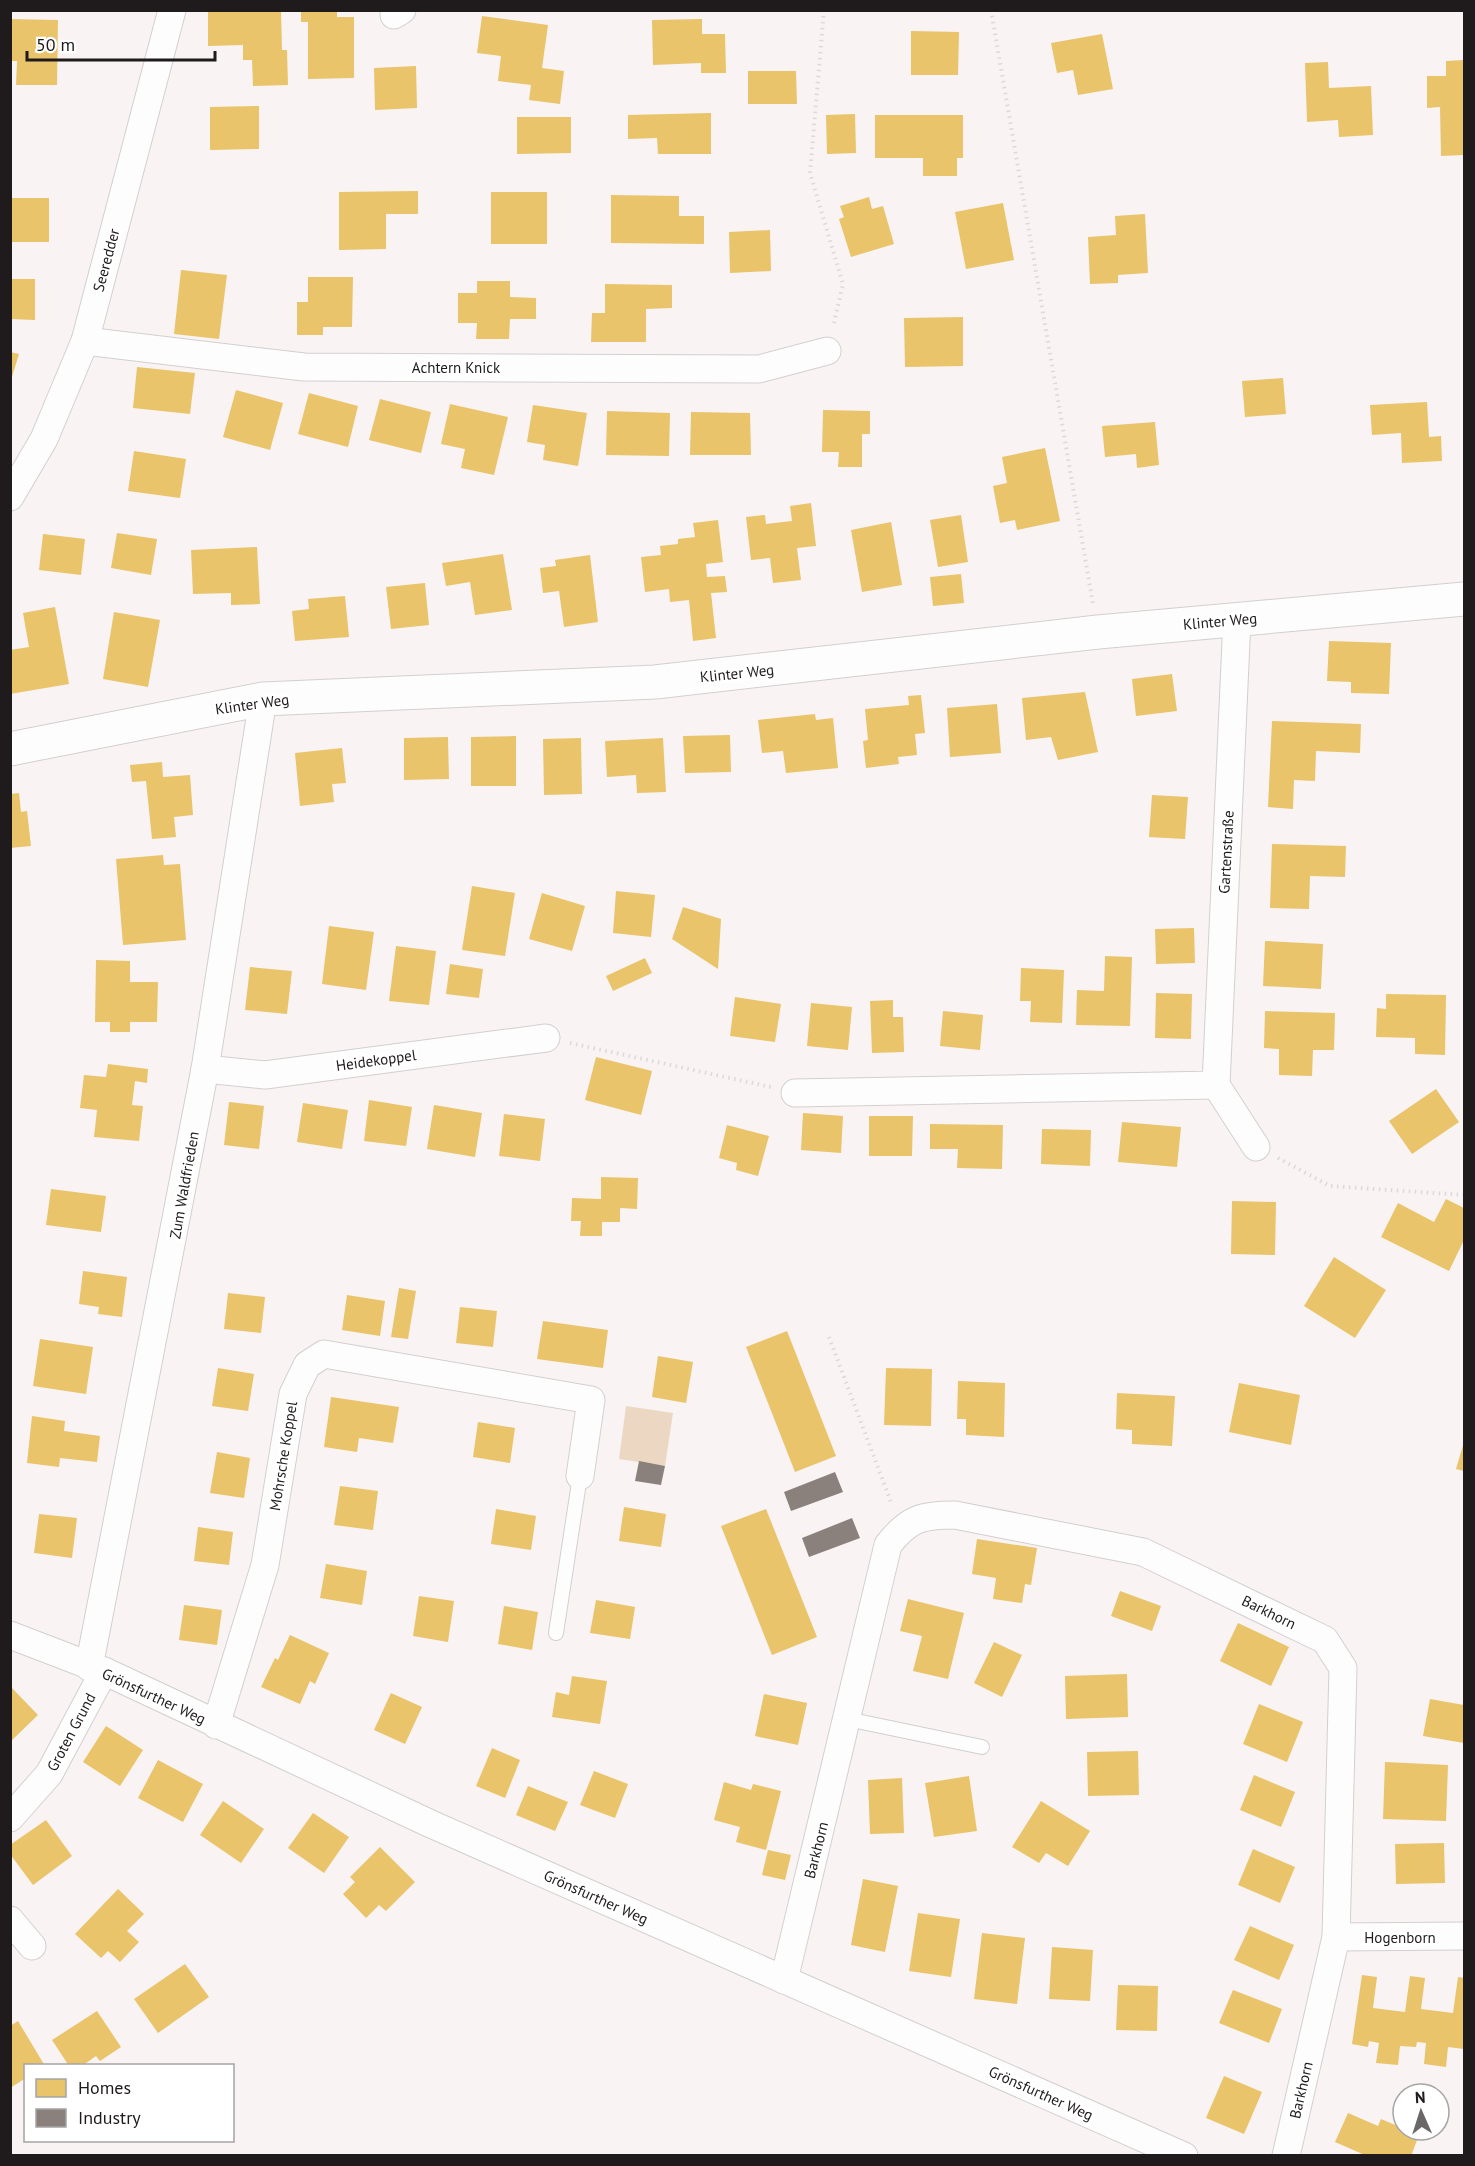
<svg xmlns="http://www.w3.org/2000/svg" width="1475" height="2166" font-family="'PT Sans',sans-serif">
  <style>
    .green { fill: #ebd7c2 }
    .homes { fill: #e9c46a }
    .industry { fill: #8a817c }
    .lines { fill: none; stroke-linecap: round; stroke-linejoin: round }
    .lane-casing { stroke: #d3cfcf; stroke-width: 16 }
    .street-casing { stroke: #d3cfcf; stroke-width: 29 }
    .secondary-casing { stroke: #d3cfcf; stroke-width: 35 }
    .path { stroke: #dbd9da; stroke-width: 4; stroke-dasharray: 1.5 4.5; stroke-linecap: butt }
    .lane { stroke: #fefdfd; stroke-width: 14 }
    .street { stroke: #fefdfd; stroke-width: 27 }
    .secondary { stroke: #fefdfd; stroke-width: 33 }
    .labels { text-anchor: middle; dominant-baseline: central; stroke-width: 6; stroke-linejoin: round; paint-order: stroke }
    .street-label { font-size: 15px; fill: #1f1b1c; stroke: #fff }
  </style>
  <rect width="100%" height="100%" fill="#f9f3f4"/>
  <polygon class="green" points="626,1406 673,1413 665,1466 619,1459"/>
  <g class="homes">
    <polygon points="208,10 281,10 282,50 287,50 288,85 253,86 252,60 243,60 243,45 208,46"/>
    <polygon points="301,10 337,10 337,17 354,17 354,78 308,79 308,22 301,22"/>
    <polygon points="482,16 548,25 542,68 564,71 560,104 529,100 531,85 498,81 501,56 477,53"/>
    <polygon points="10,19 58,20 57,85 16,85 17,61 10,61"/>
    <polygon points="702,19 702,34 725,34 726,73 701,73 701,63 653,65 652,20"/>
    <polygon points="911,31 959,32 958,75 911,75"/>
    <polygon points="1102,34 1113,89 1078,95 1073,70 1057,73 1051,43"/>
    <polygon points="1464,60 1464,155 1441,156 1440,107 1427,108 1427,76 1446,76 1446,61"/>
    <polygon points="1328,62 1329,88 1371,86 1373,135 1339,137 1338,120 1307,122 1305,63"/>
    <polygon points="416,66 417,108 375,110 374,68"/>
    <polygon points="748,71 796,71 797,104 748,104"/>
    <polygon points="259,106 259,149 210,150 210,107"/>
    <polygon points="711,113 711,154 658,154 657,138 628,139 628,115"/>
    <polygon points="855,114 856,153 827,154 826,115"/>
    <polygon points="875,115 963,115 963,158 957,158 957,176 923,176 923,158 875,158"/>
    <polygon points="517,117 571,117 571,153 517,154"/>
    <polygon points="418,191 418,214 386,214 386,249 339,250 339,192"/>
    <rect x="491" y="192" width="56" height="52"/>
    <polygon points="611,195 679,196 679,216 704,216 704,244 611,243"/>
    <polygon points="869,197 872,209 883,206 894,244 851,257 839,219 844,217 840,206"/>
    <rect x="10" y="198" width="39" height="44"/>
    <polygon points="1003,203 1014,260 966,269 955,212"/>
    <polygon points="1145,214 1148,273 1118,275 1118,283 1090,284 1088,237 1116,235 1115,216"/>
    <polygon points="770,230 771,271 730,273 729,232"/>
    <polygon points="181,270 227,275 219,339 174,334"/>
    <polygon points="308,277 353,277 352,327 323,327 323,335 297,335 297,302 308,302"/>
    <polygon points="10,279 35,279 35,320 10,319"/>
    <polygon points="477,281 510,281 510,297 536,298 536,319 510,319 509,339 476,339 477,323 458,323 458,293 477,293"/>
    <polygon points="605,284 672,285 672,308 646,309 646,342 591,342 592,313 605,313"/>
    <polygon points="963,317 963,366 905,367 904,318"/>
    <polygon points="10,352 19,354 11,380 10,380"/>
    <polygon points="137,367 195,373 190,414 133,408"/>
    <polygon points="1283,378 1286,414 1245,417 1242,381"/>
    <polygon points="236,390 283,403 270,450 223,437"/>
    <polygon points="309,393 358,406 348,447 298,434"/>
    <polygon points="380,399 431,412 421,453 369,440"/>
    <polygon points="1427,402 1429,437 1441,436 1442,461 1402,463 1401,433 1372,435 1370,405"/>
    <polygon points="450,404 508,417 494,475 461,468 465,449 441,444"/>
    <polygon points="533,405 587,413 578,466 543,460 545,445 527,442"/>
    <polygon points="823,410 870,411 870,434 862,434 862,467 838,467 839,452 822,452"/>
    <polygon points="607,411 670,413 669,456 606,455"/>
    <polygon points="691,412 750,413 751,455 690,455"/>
    <polygon points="1155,422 1159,465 1137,468 1136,454 1105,457 1102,426"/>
    <polygon points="1045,448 1060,521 1017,530 1015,520 1000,523 993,486 1007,483 1002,457"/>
    <polygon points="134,451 186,459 180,498 128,491"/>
    <polygon points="811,503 816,546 797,548 801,580 773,583 770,558 751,560 746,517 765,515 766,524 792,521 790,506"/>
    <polygon points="961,515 968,562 938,567 930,520"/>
    <polygon points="718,520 723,562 706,564 707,577 725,576 727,592 711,593 716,638 693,641 689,600 670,602 669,589 645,592 641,557 661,555 660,546 678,544 678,539 695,537 693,523"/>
    <polygon points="891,522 902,585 862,592 851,530"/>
    <polygon points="117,533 157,539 151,575 111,568"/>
    <polygon points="43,534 85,539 81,575 39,570"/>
    <polygon points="257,547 260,604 231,605 231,593 193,594 191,550"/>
    <polygon points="503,554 512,610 475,615 470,582 446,586 442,563"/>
    <polygon points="590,555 598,622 564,627 559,591 543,593 540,568 556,566 555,560"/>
    <polygon points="961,574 964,603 933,606 930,577"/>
    <polygon points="425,583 429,625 391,629 386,587"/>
    <polygon points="345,596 349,637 295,641 292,611 309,609 308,599"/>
    <polygon points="55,607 69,684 10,694 10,650 29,647 23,613"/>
    <polygon points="114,612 160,620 148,687 103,679"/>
    <polygon points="1329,641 1391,643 1389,694 1351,693 1351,682 1327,681"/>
    <polygon points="1172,674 1177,711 1136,716 1132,679"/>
    <polygon points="1085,692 1098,752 1058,760 1051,737 1026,740 1022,698"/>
    <polygon points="921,695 925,733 915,734 917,755 898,757 899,764 866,768 863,741 868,740 865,709 909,705 908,696"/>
    <polygon points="997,704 1001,753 950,757 947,708"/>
    <polygon points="815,714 816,720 833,718 838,768 786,773 783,751 762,753 758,720"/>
    <polygon points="1272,721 1361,724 1360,753 1316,751 1315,781 1294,780 1293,809 1268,807"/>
    <polygon points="730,735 731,772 685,773 683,736"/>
    <polygon points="516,736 516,786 471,786 471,737"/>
    <polygon points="448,737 449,779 404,780 404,738"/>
    <polygon points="581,738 582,794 544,795 543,739"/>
    <polygon points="663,738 666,792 637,793 636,775 607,777 605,741"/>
    <polygon points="342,748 346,783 332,784 334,802 300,806 295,753"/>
    <polygon points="162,762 163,777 190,775 193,815 174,817 176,837 152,839 146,781 132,782 130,765"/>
    <polygon points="19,793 21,812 27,811 31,846 10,848 10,794"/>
    <polygon points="1152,795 1188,797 1185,839 1149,837"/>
    <polygon points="1272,844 1346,846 1345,877 1310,876 1309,909 1270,908"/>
    <polygon points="163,855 164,865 180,864 186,940 123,945 116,859"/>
    <polygon points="472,886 515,893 505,956 462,950"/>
    <polygon points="616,891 655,895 651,937 613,933"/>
    <polygon points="542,893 585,906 572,951 529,939"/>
    <polygon points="683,907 721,919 718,969 672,939"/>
    <polygon points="329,926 374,932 366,990 322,984"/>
    <polygon points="1194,928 1195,963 1156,964 1155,929"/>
    <polygon points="1265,941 1323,944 1321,989 1263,986"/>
    <polygon points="396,946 436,951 429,1005 389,1001"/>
    <polygon points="1105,956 1132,957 1130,1026 1076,1025 1077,990 1104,991"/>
    <polygon points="645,958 652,973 613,991 606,976"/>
    <polygon points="96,960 130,961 130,982 158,982 157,1022 130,1022 130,1032 110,1032 110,1022 95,1022"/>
    <polygon points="450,964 483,969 479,998 446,994"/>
    <polygon points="250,967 292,971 287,1014 245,1010"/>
    <polygon points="1021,968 1064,970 1062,1023 1030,1022 1031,1001 1020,1001"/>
    <polygon points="1156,993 1192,994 1191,1039 1155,1038"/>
    <polygon points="1386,994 1446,995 1445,1055 1415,1054 1415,1038 1376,1037 1377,1008 1386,1009"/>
    <polygon points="735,997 781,1004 775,1042 730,1036"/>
    <polygon points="893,1000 893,1017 903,1017 904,1052 872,1053 870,1001"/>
    <polygon points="811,1003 852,1007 848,1050 807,1046"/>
    <polygon points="943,1011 983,1015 980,1050 940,1046"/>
    <polygon points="1265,1011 1335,1013 1334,1050 1313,1050 1312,1076 1279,1075 1279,1049 1264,1048"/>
    <polygon points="596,1057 652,1071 641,1115 585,1100"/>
    <polygon points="108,1064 148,1069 147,1083 135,1081 132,1105 143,1106 139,1141 94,1137 97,1110 80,1108 84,1075 106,1077"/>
    <polygon points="1436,1089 1459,1122 1412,1154 1389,1121"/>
    <polygon points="369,1100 412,1107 406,1146 364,1141"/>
    <polygon points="229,1102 264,1106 259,1149 224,1145"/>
    <polygon points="303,1103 348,1110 342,1149 297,1142"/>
    <polygon points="434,1105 482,1113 475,1157 427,1149"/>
    <polygon points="803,1113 843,1116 841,1153 801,1150"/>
    <polygon points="504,1114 545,1119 540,1161 499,1156"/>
    <polygon points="869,1116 913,1116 912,1156 869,1156"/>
    <polygon points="1122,1122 1181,1127 1177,1167 1118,1162"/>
    <polygon points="930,1124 1003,1125 1002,1169 957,1168 958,1149 930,1149"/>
    <polygon points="727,1125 769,1136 758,1176 736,1170 737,1163 719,1158"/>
    <polygon points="1042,1129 1091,1130 1090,1166 1041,1164"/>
    <polygon points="601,1177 638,1178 637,1209 620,1208 620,1222 602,1222 602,1236 580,1236 581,1221 571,1221 572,1198 601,1199"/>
    <polygon points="51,1189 106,1196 101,1232 46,1225"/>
    <polygon points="1446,1199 1464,1208 1464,1240 1449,1271 1381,1237 1398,1203 1434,1222"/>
    <polygon points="1232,1201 1276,1202 1275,1255 1231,1254"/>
    <polygon points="1334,1257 1386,1290 1355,1338 1304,1306"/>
    <polygon points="83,1271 127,1277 122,1317 98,1314 99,1307 79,1304"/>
    <polygon points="399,1288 416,1291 408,1339 391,1337"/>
    <polygon points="228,1293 265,1297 261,1333 224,1329"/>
    <polygon points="347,1295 385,1301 380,1336 342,1330"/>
    <polygon points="460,1307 497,1311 493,1347 456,1343"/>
    <polygon points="543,1321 608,1330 603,1368 537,1359"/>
    <polygon points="787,1331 836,1456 795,1472 746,1347"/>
    <polygon points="40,1339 93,1347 86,1394 33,1386"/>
    <polygon points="658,1356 693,1362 686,1403 652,1397"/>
    <polygon points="218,1368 254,1374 248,1411 212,1406"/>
    <polygon points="886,1368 932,1369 931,1426 884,1425"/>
    <polygon points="958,1381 1005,1383 1004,1437 966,1435 966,1419 957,1419"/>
    <polygon points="1239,1383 1300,1395 1291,1445 1229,1432"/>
    <polygon points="1117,1393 1175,1396 1172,1446 1132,1444 1132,1430 1116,1429"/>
    <polygon points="331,1397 399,1407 393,1443 359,1438 357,1452 324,1447"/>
    <polygon points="32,1416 65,1421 64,1431 100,1436 97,1462 60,1458 59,1467 27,1463"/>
    <polygon points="478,1422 515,1428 510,1463 473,1457"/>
    <polygon points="1464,1442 1464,1471 1456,1469"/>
    <polygon points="217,1452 250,1458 244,1498 210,1493"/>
    <polygon points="340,1486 378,1491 373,1530 334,1525"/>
    <polygon points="624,1507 666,1514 661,1547 619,1541"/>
    <polygon points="496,1509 536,1516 531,1550 491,1544"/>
    <polygon points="766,1509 817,1637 772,1655 721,1526"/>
    <polygon points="39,1514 77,1518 72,1558 34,1553"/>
    <polygon points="198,1527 233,1532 229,1565 194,1561"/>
    <polygon points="977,1539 1037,1548 1031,1585 1025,1584 1022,1603 993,1599 996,1578 972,1574"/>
    <polygon points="326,1564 367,1571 362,1605 320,1598"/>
    <polygon points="1120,1591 1161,1606 1152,1631 1111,1616"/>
    <polygon points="419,1596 454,1601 448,1642 413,1636"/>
    <polygon points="908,1599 964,1613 948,1679 913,1671 922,1636 900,1631"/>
    <polygon points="596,1600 635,1607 630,1639 590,1633"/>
    <polygon points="184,1605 222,1610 217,1645 179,1640"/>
    <polygon points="504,1606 538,1612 532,1650 498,1644"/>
    <polygon points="1238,1623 1289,1647 1271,1686 1220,1661"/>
    <polygon points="290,1635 329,1653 315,1684 310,1681 300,1704 261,1687 275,1658 278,1660"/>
    <polygon points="994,1642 1022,1655 1002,1697 974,1683"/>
    <polygon points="1127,1674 1128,1717 1066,1719 1065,1676"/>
    <polygon points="572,1676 607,1681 600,1724 552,1717 556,1692 569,1695"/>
    <polygon points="10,1686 38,1715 10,1742"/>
    <polygon points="391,1693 422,1707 405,1744 374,1730"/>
    <polygon points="764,1694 807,1703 798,1745 755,1736"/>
    <polygon points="1430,1699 1464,1705 1464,1743 1423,1736"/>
    <polygon points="1259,1704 1303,1722 1287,1762 1243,1744"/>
    <polygon points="106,1726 143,1750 120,1786 83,1762"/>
    <polygon points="492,1748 520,1760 505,1798 476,1786"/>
    <polygon points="1138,1751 1139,1795 1088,1796 1087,1752"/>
    <polygon points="158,1760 203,1784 183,1822 138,1798"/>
    <polygon points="1385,1762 1448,1765 1446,1821 1383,1819"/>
    <polygon points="594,1771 628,1784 615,1818 580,1805"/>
    <polygon points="1254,1775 1295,1792 1281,1827 1240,1810"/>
    <polygon points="969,1776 977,1831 934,1837 925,1783"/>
    <polygon points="902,1778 904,1833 870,1834 868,1780"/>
    <polygon points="724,1782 751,1790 753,1784 781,1791 766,1850 736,1842 740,1827 714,1820"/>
    <polygon points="528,1786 568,1802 555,1831 516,1815"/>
    <polygon points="223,1801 264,1829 241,1863 200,1835"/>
    <polygon points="1041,1801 1090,1831 1068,1866 1046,1853 1039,1863 1012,1847"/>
    <polygon points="313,1813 349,1837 324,1873 288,1848"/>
    <polygon points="46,1820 72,1856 33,1885 10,1854 10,1845"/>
    <polygon points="1444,1843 1445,1883 1396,1884 1395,1844"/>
    <polygon points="380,1847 415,1882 386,1911 379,1905 366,1918 343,1894 355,1882 350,1877"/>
    <polygon points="1253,1849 1295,1867 1280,1903 1238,1885"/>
    <polygon points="768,1850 791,1855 785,1880 762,1875"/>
    <polygon points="863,1879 898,1886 885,1952 851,1945"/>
    <polygon points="118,1889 144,1914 127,1931 139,1942 120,1962 108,1951 101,1958 75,1934"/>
    <polygon points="918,1913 960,1919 951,1977 909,1971"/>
    <polygon points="1250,1926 1294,1945 1279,1980 1234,1960"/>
    <polygon points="982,1933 1025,1938 1017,2004 974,1999"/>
    <polygon points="1052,1947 1093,1950 1090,2001 1049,1999"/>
    <polygon points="185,1964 209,1997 158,2033 134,1999"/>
    <polygon points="1362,1975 1377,1977 1373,2008 1405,2012 1410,1976 1425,1978 1421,2009 1453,2013 1458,1977 1464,1978 1464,2049 1448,2047 1446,2067 1424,2064 1426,2043 1417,2042 1416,2047 1400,2046 1398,2065 1376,2063 1379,2043 1369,2041 1368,2047 1352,2044"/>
    <polygon points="1118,1985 1158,1986 1157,2031 1116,2030"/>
    <polygon points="1233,1990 1282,2009 1269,2043 1219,2023"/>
    <polygon points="97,2011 121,2047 100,2061 96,2056 82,2066 69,2066 52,2040"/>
    <polygon points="18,2021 45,2066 26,2066 26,2078 10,2088 10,2026"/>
    <polygon points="1224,2076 1262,2092 1244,2134 1206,2118"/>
    <polygon points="1348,2113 1378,2126 1381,2119 1419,2135 1411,2156 1367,2156 1335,2142"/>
  </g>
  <g class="industry">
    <polygon points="639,1461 665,1466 661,1485 635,1481"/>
    <polygon points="835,1472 843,1492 791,1511 784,1492"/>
    <polygon points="852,1518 860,1538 809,1557 802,1538"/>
  </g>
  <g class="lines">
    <g class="lane-casing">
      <g id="lane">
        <polyline points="556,1633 580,1476"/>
        <polyline points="847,1719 982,1747"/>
      </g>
    </g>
    <g class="street-casing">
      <g id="street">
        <polyline points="394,15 402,10"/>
        <polyline points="85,341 304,367 759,369 827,351"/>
        <polyline points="10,497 44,439 85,341 172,10"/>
        <polyline points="205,1069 265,1075 546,1038"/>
        <polyline points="1216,1085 1256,1147"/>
        <polyline points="795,1093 1216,1085 1237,619"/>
        <polyline points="10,1635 104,1671 431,1824 1184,2156"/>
        <polyline points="89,1667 205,1069 263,699"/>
        <polyline points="216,1725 265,1565 293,1394 307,1365 324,1354 591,1400 580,1476"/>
        <polyline points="10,1818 49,1774 104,1671"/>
        <polyline points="10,1920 32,1946"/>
        <polyline points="1336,1937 1464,1936"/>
        <path d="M784,1980L888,1545C909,1518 922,1515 955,1515L1143,1552L1325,1640L1343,1668L1336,1937L1286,2156"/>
      </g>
    </g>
    <g class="secondary-casing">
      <polyline id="secondary" points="10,749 263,699 655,682 1098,632 1464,599"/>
    </g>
    <g class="path">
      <polyline points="824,10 810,173 843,284 833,327"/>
      <polyline points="991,10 1093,604"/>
      <polyline points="570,1043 771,1087"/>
      <polyline points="1278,1158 1330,1186 1464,1195"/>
      <polyline points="829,1337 892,1505"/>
    </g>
    <use href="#lane" class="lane"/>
    <use href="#street" class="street"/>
    <use href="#secondary" class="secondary"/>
  </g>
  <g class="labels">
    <g class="street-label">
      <text transform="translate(106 260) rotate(-75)">Seeredder</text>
      <text x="456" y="367">Achtern Knick</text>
      <text transform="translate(1220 621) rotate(-5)">Klinter Weg</text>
      <text transform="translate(737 673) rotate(-6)">Klinter Weg</text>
      <text transform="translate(252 704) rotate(-8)">Klinter Weg</text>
      <text transform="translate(1226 852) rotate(-87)">Gartenstraße</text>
      <text transform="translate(376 1060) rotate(-8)">Heidekoppel</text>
      <text transform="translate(184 1185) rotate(-80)">Zum Waldfrieden</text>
      <text transform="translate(283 1456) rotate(-81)">Mohrsche Koppel</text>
      <text transform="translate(1269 1612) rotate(26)">Barkhorn</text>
      <text transform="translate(154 1696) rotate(25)">Grönsfurther Weg</text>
      <text transform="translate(71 1732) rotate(-62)">Groten Grund</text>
      <text transform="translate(816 1850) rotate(-76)">Barkhorn</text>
      <text transform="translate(596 1897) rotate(24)">Grönsfurther Weg</text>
      <text x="1400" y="1937">Hogenborn</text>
      <text transform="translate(1301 2090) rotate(-77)">Barkhorn</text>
      <text transform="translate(1041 2093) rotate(24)">Grönsfurther Weg</text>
    </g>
  </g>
  <rect width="1475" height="2166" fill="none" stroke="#1f1b1c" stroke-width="24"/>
  <rect x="24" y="2064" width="210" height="78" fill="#ffffff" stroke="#a5a4a4" stroke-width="1.5"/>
  <rect x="36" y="2079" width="30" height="18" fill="#e9c46a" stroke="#a5a4a4" stroke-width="1.5"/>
  <text x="78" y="2094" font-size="18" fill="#1f1b1c">Homes</text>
  <rect x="36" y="2109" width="30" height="18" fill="#8a817c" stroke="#a5a4a4" stroke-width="1.5"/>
  <text x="78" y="2124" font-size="18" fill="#1f1b1c">Industry</text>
  <g transform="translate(1421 2112) rotate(357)"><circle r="28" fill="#ffffff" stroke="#a5a4a4" stroke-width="1.5"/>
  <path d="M0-4.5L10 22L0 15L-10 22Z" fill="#6b6768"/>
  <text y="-9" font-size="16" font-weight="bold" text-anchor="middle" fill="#1f1b1c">N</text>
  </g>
  <path d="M27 51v9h188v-9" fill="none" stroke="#1f1b1c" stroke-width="3"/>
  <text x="36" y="51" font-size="18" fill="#1f1b1c" stroke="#ffffff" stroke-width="4.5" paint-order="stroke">50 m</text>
</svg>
